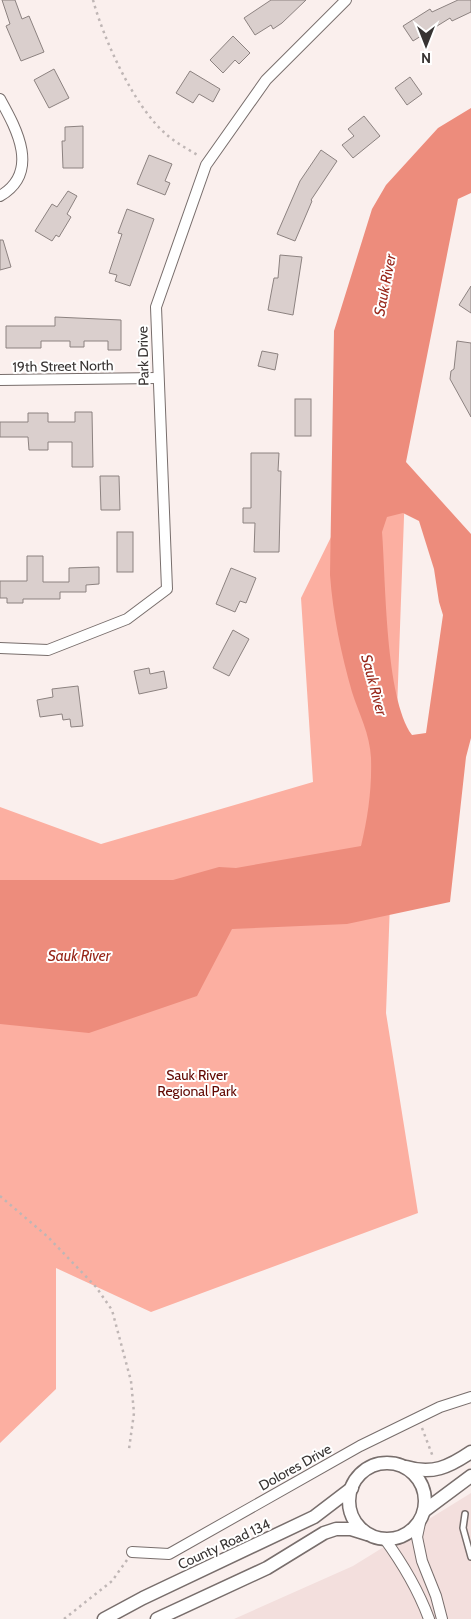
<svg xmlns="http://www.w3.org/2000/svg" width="471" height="1619" font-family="Cabin,sans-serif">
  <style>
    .built { fill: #f3dfdd }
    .green { fill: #fcafa1 }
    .water { fill: #ed8c7c; fill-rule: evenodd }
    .building { fill: #dacfcd; stroke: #8c8280 }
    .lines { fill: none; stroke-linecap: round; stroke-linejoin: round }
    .service-casing { stroke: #786e6c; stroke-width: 8 }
    .minor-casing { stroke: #786e6c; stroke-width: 12 }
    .tertiary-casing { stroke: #786e6c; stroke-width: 15 }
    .path { stroke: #bfb6b5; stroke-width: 2.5; stroke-dasharray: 2.5 4; stroke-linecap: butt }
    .service { stroke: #fff; stroke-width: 5 }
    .minor { stroke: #fff; stroke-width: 10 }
    .tertiary { stroke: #fff; stroke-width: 12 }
    .labels { text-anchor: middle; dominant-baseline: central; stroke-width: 4; stroke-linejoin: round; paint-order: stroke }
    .street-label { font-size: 14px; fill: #373332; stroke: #fff }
    .park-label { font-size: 14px; fill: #610802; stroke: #fff }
    .water-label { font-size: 15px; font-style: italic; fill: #98271a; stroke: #fff }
  </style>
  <rect width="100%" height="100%" fill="#faefed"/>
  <polygon class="built" points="471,1493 471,1619 234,1619 353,1566"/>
  <polygon class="green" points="406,462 386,1013 418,1213 151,1312 56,1268 56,1389 0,1443 0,807 101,844 313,782 301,598 333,533"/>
  <path class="water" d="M471,108V193L458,199L406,462L471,534V738L466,757L450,902L347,924L232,929L197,996L89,1033L0,1024V880H173L219,867L236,868L361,846C368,817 372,788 371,758C370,734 359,714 352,692C341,653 333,615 330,575L334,331L372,209L386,185L438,128ZM403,513L419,521L434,569L439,602L443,615L426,733L412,735C385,697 386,582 382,532L387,517Z"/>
  <g class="building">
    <polygon points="2,0 15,0 22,19 29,16 44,52 21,61 6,26 10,24"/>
    <polygon points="271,0 306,0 282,23 273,29 271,25 255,35 244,18"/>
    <polygon points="458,0 471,0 471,12 452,21 450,18 413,41 403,26 430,9 432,12"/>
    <polygon points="233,36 250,53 239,64 235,60 223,73 210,60"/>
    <polygon points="54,69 69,98 49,108 34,80"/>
    <polygon points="190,71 220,89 213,102 199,94 193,103 176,93"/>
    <polygon points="410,77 422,94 407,105 395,88"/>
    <polygon points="364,116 380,136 353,158 342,145 354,136 348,129"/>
    <polygon points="83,126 83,168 63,168 62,141 65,141 65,127"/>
    <polygon points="321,150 337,161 311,200 312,201 295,241 277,234 300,181"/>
    <polygon points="149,155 172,164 165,181 170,183 165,195 137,184"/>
    <polygon points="68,191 77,196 67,214 71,217 59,237 56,235 52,241 35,231 52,204 57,207"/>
    <polygon points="127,209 154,219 130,286 115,281 117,275 109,273 122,234 118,233"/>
    <polygon points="0,240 3,240 11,267 0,270"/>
    <polygon points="280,255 302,257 293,315 268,310 274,278 278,278"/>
    <polygon points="471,286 471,313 459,305"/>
    <polygon points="55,317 121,320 121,350 108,350 108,341 84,341 84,347 70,347 70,341 41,341 41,348 6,348 6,326 55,326"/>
    <polygon points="457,341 471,343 471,417 450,379 451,371 454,369"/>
    <polygon points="262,351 278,354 275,370 258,366"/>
    <rect x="295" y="399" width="16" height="37"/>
    <polygon points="75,412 92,412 93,467 72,467 72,442 48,442 48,450 29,450 28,437 0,437 0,422 28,422 28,413 48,413 48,422 75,422"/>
    <polygon points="251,453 279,453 278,471 281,471 279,552 254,552 255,523 243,523 243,508 251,508"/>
    <polygon points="100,476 119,476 120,510 101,510"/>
    <rect x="117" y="532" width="16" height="40"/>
    <polygon points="27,556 43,556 43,582 69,582 69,568 99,567 99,584 86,585 86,592 60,592 60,599 23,599 23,603 7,603 7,598 0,598 0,581 27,581"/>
    <polygon points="231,568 256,578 246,603 240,601 235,612 216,604"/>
    <polygon points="233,630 249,639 229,676 213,668"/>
    <polygon points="149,668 150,674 164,671 167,688 139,694 134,671"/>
    <polygon points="78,686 83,726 71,727 70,719 63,720 62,714 40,717 37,700 53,697 52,689"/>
  </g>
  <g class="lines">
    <g class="service-casing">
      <polyline id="service" points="465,1514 463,1528 471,1557"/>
    </g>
    <g class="minor-casing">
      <g id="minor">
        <path d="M0,99C16,128 41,172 0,196"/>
        <polyline points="0,380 157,378"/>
        <polyline points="0,648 48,650 127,619 167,589 156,307 206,165 266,80 346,0"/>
        <polyline points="421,1518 417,1537 422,1561 436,1596 442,1619"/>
        <path d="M384,1538C403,1564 418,1589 429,1619"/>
        <polyline points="132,1552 169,1554 360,1446 440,1407 471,1397"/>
      </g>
    </g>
    <g class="tertiary-casing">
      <g id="tertiary">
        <circle cx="387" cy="1501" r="38"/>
        <path d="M406,1467C432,1475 449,1467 471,1452"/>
        <polyline points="424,1511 471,1476"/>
        <polyline points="104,1619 143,1598 314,1517 352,1488"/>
        <polyline points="157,1619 267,1568 324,1533 336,1529 351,1529 367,1534"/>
      </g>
    </g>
    <g class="path">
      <path d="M93,0C104,40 134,107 167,135C176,143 188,149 199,156"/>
      <polyline points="0,1196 48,1237 96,1287 112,1310 131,1381 134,1413 129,1449"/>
      <polyline points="422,1428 433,1457"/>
      <polyline points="64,1619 112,1581 127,1560"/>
    </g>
    <use href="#service" class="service"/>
    <use href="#minor" class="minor"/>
    <use href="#tertiary" class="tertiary"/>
  </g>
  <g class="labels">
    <g class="street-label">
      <text transform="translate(143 356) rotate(-91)">Park Drive</text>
      <text transform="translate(63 366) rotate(-1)">19th Street North</text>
      <text transform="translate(295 1467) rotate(-29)">Dolores Drive</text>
      <text transform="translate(224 1544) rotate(-25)">County Road 134</text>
    </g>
    <g class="park-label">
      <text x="197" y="1075">Sauk River<tspan x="197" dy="16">Regional Park</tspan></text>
    </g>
    <g class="water-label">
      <text transform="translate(385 285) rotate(-79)">Sauk River</text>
      <text transform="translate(374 685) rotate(75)">Sauk River</text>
      <text x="79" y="956">Sauk River</text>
    </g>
  </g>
  <g transform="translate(426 45) rotate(180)" stroke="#ffffff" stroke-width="4" paint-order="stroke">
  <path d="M0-4L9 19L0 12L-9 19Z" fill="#373332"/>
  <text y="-8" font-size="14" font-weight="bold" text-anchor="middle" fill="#373332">N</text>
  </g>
</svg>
